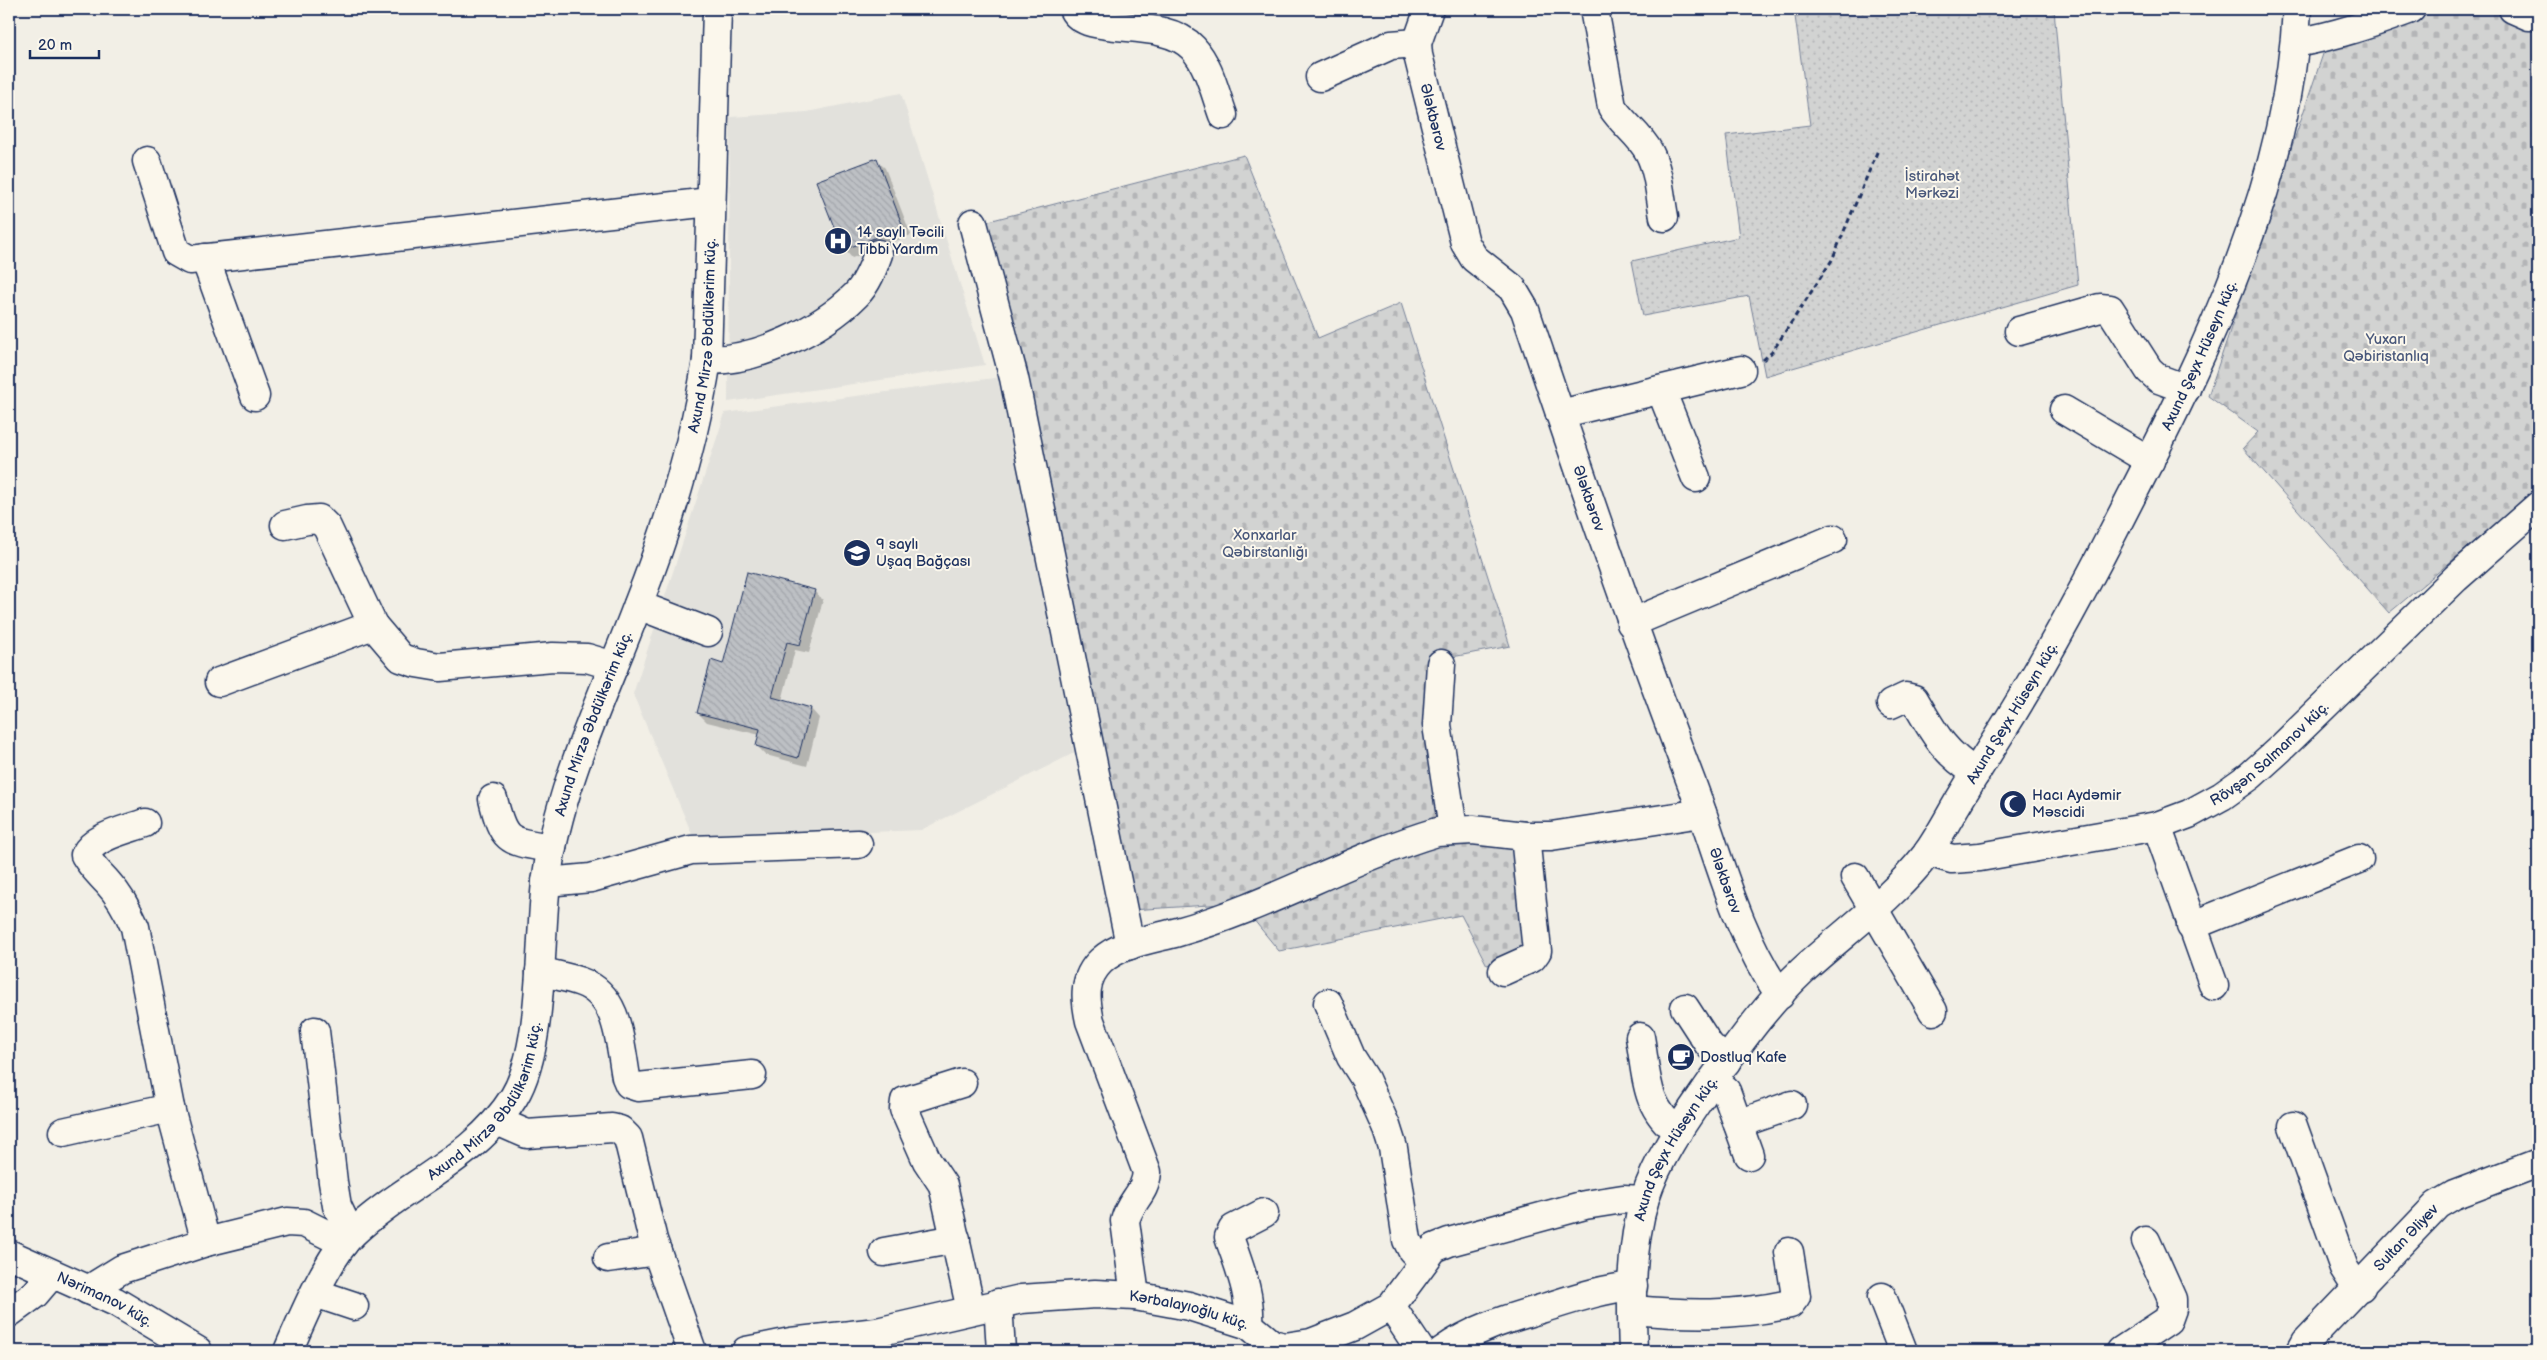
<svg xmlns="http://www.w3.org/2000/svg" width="2547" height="1360" font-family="'Balsamiq Sans',sans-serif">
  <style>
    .built { fill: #e2e1dc }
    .grass { fill: url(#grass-dots); stroke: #768198 }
    .cemetery { fill: url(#cemetery-stones); stroke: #768198 }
    .shadow { fill: #0003 }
    .building { fill: url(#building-back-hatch); stroke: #1b2f5e }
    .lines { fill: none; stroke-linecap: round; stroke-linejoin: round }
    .minor-casing { stroke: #1b2f5e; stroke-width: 31 }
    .major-casing { stroke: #1b2f5e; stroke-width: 31 }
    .path { stroke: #1b2f5e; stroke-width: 3; stroke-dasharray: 5 4; stroke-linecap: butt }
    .minor { stroke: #fbf7ec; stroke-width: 28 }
    .major { stroke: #fbf7ec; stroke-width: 28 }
    .labels { text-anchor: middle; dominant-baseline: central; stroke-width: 4; stroke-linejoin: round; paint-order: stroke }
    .street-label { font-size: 15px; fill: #1b2f5e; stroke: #fbf7ec }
    .park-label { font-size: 15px; fill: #49587b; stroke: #fbf7ec }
    .poi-label { font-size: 15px; fill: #1b2f5e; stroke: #fbf7ec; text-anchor: start }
  </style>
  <defs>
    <pattern id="grass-dots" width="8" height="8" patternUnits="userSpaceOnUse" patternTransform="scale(1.25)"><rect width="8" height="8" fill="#d2d3d2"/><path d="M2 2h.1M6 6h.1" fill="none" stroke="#b4b5b7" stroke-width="1.8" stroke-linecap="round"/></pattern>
    <pattern id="cemetery-stones" width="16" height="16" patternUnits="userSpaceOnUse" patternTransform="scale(1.25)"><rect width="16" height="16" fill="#d2d3d2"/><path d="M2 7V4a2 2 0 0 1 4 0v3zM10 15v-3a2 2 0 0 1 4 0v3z" fill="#b4b5b7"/></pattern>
    <pattern id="building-back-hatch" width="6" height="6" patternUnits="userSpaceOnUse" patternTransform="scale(1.25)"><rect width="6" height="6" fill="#bdc0c4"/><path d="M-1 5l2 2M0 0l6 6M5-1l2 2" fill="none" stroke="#a2a5ab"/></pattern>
  </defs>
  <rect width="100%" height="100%" fill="#f2efe6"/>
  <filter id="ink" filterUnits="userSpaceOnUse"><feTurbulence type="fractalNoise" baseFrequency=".02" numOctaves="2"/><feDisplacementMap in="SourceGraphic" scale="10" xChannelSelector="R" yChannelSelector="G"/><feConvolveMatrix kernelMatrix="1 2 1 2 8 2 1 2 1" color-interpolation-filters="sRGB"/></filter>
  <g filter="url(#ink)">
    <g class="built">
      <polygon points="901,93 985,365 728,402 730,117 807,112"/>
      <polygon points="1002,377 1074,753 921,830 694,839 633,694 725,413"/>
    </g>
    <polygon class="grass" points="1794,9 2054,9 2078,285 1765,376 1749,296 1643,316 1632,261 1739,237 1726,135 1810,125"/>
    <g class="cemetery">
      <polygon points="2443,9 2538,9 2538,489 2389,613 2243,448 2258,432 2208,396 2324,51"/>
      <polygon points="1244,155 1318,338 1401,303 1510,646 1431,661 1447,836 1522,849 1531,951 1487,965 1461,915 1279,951 1240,903 1131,910 985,222"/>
    </g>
    <g class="shadow">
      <polygon points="876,160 885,168 911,235 852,258 844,249"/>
      <polygon points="814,591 823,600 809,653 795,650 782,701 811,709 819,718 807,766 766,755 757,746 760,735 707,722 698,713 724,665"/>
      <polygon points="1397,1347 1402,1351 1369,1351"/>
    </g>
    <g class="building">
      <polygon points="877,158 903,227 843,250 816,181"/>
      <polygon points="747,572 815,590 800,645 787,642 772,697 811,708 798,758 756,746 760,729 697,713 711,660 723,664"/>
    </g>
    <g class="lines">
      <g class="minor-casing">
        <g id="minor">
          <path d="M1073,9C1087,38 1162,15 1193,48C1209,65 1215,93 1223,115"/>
          <path id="s1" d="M1429,9L1417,43L1418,55L1465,243L1474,258L1512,288L1525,310C1579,470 1633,629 1693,787C1719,857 1736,932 1780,995"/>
          <path d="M1594,9L1612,107C1622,123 1640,135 1649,152C1659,171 1660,196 1664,217"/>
          <polyline points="2513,9 2529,16 2538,16"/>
          <path d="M2295,43C2336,36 2373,23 2411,9"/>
          <polyline points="1320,77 1391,45 1417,43"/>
          <polyline points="147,161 176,252 190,260 710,202"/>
          <polyline points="973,223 1014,378 1130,945"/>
          <polyline points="205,258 255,396"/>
          <polyline points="2019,331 2100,308 2110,309 2149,370 2159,379 2186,389"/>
          <path d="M707,360C757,361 821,330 856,295C867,284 873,268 878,254"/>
          <polyline points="1661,390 1696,478"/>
          <polyline points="2064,410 2150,461"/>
          <polyline points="1560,414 1741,370"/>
          <polyline points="285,525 307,520 319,519 327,527 373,625 401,658 416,663 440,667 553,657 587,658 614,666"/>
          <polyline points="638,605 708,632"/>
          <polyline points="1631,623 1833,539"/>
          <polyline points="1441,664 1437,725 1453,829"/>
          <polyline points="219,682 373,625"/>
          <path d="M1891,704L1906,697L1914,699C1934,733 1942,751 1976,773"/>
          <path d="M493,799C504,844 509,841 552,848"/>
          <path d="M145,823C126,830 94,836 85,855C92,867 99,873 108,883C120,896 128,911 135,927L170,1108L206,1242"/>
          <polyline points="2157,826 2214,986"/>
          <path id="s2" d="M1928,852L1952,859L1980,857L2157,826L2189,814L2222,796L2250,776L2280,749L2456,578L2538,506"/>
          <polyline points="1855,877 1933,1011"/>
          <polyline points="546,882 591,878 691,850 858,844"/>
          <polyline points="2191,926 2359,859"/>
          <path d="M540,971C553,975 567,977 581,982C619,995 620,1044 626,1077L629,1084L638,1087L752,1075"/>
          <polyline points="1503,971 1532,958 1537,951 1525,836"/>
          <polyline points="1328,1003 1351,1057 1365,1079 1386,1126 1393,1148 1407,1240 1412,1250 1423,1261"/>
          <polyline points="1685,1008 1709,1045 1726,1062"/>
          <polyline points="315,1031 333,1182 337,1206 351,1235"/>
          <path d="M1640,1037C1647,1076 1644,1106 1678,1132"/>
          <polyline points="1713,1080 1726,1091 1749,1155"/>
          <polyline points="962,1083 905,1101 904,1109 927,1161 943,1185 971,1310"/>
          <polyline points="497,1121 527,1134 612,1128 620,1130 628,1138 653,1240 692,1351"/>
          <polyline points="1738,1124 1792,1105"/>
          <polyline points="2293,1126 2344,1268 2351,1279 2361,1287"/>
          <polyline points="63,1132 170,1108"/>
          <polyline points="884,1252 956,1239"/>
          <path id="s3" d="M9,1254L116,1302L198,1351"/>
          <polyline points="608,1258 657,1251"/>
          <polyline points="88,1290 122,1269 206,1242 287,1222 304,1223 344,1243"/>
          <polyline points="315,1293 354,1306"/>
          <path d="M1135,1296L1125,1221C1130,1200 1145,1195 1147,1172L1090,1021C1085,999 1083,978 1101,961C1120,943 1153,939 1178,932C1268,907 1349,858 1437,832L1473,830L1525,836H1551L1702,813"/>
          <polyline points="1882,1297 1903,1351"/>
          <polyline points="998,1303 1001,1351"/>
          <polyline points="1391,1306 1421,1351"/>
          <path d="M1633,1310C1688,1315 1735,1316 1790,1304L1796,1296L1789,1252"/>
          <polyline points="9,1313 35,1294 52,1274"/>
          <path d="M1249,1325C1251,1293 1239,1267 1229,1237L1233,1229L1264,1213"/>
          <path id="s4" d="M288,1351C302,1319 328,1257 352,1234C404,1184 475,1160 514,1097C544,1048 539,941 546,883C558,786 603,697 637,607C668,528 694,444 707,360L717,9"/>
          <path id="s5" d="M746,1351L791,1342L877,1332L1021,1299L1095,1294L1135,1296L1189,1306L1249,1325L1272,1344L1285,1347L1311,1343L1355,1326L1391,1306L1434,1248L1449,1242L1585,1205L1623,1199L1644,1200"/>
          <path d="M1442,1351C1474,1328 1510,1318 1547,1307C1576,1298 1603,1289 1633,1286"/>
          <polyline points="2121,1351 2168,1320 2172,1309 2172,1299 2146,1241"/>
          <path id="s6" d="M2301,1351L2306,1342L2437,1205L2454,1195L2538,1163"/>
        </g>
      </g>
      <g class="major-casing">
        <g id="major">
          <path id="s7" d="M1633,1351C1631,1301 1630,1247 1645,1198C1659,1154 1688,1116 1714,1078C1741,1041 1768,1003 1802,971C1843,933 1891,900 1926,855C1936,841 1945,825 1954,809C1968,785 1983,761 1998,737C2046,661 2088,582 2129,501C2207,350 2289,181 2297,9"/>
        </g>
      </g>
      <polyline class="path" points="1763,360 1772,352 1832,260 1878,150"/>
      <use href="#minor" class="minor"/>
      <use href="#major" class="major"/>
    </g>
  </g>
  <defs>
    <g id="hospital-disc" transform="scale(1.4375)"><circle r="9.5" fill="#1b2f5e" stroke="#fbf7ec"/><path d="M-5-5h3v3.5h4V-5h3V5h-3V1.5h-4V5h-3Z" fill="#fff"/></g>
    <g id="school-disc" transform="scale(1.4375)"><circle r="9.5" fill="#1b2f5e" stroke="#fbf7ec"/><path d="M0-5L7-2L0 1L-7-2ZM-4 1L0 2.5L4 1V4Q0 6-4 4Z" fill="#fff"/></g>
    <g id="mosque-disc" transform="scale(1.4375)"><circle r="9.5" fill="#1b2f5e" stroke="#fbf7ec"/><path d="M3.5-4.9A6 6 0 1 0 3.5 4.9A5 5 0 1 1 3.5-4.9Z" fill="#fff"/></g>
    <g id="cafe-disc" transform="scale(1.4375)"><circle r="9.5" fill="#1b2f5e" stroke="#fbf7ec"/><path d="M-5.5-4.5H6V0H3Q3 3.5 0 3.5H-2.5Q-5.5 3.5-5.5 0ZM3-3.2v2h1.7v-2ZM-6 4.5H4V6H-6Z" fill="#fff"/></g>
  </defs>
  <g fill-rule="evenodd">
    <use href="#hospital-disc" x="838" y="241"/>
    <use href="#school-disc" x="857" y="553"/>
    <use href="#mosque-disc" x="2013" y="804"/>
    <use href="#cafe-disc" x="1681" y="1057"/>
  </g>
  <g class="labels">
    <g class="street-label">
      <text stroke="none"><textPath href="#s1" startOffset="112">Ələkbərov</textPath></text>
      <text stroke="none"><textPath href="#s4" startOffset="1138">Axund Mirzə Əbdülkərim küç.</textPath></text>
      <text stroke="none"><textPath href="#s7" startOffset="1172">Axund Şeyx Hüseyn küç.</textPath></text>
      <text stroke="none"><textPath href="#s1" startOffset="532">Ələkbərov</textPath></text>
      <text stroke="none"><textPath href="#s7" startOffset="768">Axund Şeyx Hüseyn küç.</textPath></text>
      <text stroke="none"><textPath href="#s4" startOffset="732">Axund Mirzə Əbdülkərim küç.</textPath></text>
      <text stroke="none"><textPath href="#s2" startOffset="368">Rövşən Salmanov küç.</textPath></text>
      <text stroke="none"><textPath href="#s1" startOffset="938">Ələkbərov</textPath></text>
      <text stroke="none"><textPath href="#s4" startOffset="328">Axund Mirzə Əbdülkərim küç.</textPath></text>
      <text stroke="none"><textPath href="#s7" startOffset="212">Axund Şeyx Hüseyn küç.</textPath></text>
      <text stroke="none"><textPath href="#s6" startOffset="155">Sultan Əliyev</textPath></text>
      <text stroke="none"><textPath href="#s3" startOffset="106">Nərimanov küç.</textPath></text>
      <text stroke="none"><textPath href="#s5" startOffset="450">Kərbalayıoğlu küç.</textPath></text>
    </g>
    <g class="park-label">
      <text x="1932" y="176">İstirahət<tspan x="1932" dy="17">Mərkəzi</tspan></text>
      <text x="2386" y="339">Yuxarı<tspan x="2386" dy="17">Qəbiristanlıq</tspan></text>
      <text x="1265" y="535">Xonxarlar<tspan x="1265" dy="17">Qəbirstanlığı</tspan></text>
    </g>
    <g class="poi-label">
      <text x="857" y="232">14 saylı Təcili<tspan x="857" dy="17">Tibbi Yardım</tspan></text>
      <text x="876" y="544">9 saylı<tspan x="876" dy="17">Uşaq Bağçası</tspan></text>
      <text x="2032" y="795">Hacı Aydəmir<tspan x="2032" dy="17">Məscidi</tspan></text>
      <text x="1700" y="1057">Dostluq Kafe</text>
    </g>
  </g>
  <rect width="2547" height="1360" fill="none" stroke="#fbf7ec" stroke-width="30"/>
  <rect x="15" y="15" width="2517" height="1330" fill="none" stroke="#1b2f5e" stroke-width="2" filter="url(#ink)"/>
  <path d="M30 50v8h69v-8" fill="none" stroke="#1b2f5e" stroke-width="2.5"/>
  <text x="38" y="50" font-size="15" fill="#1b2f5e" stroke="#fbf7ec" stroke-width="4" paint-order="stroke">20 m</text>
</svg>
